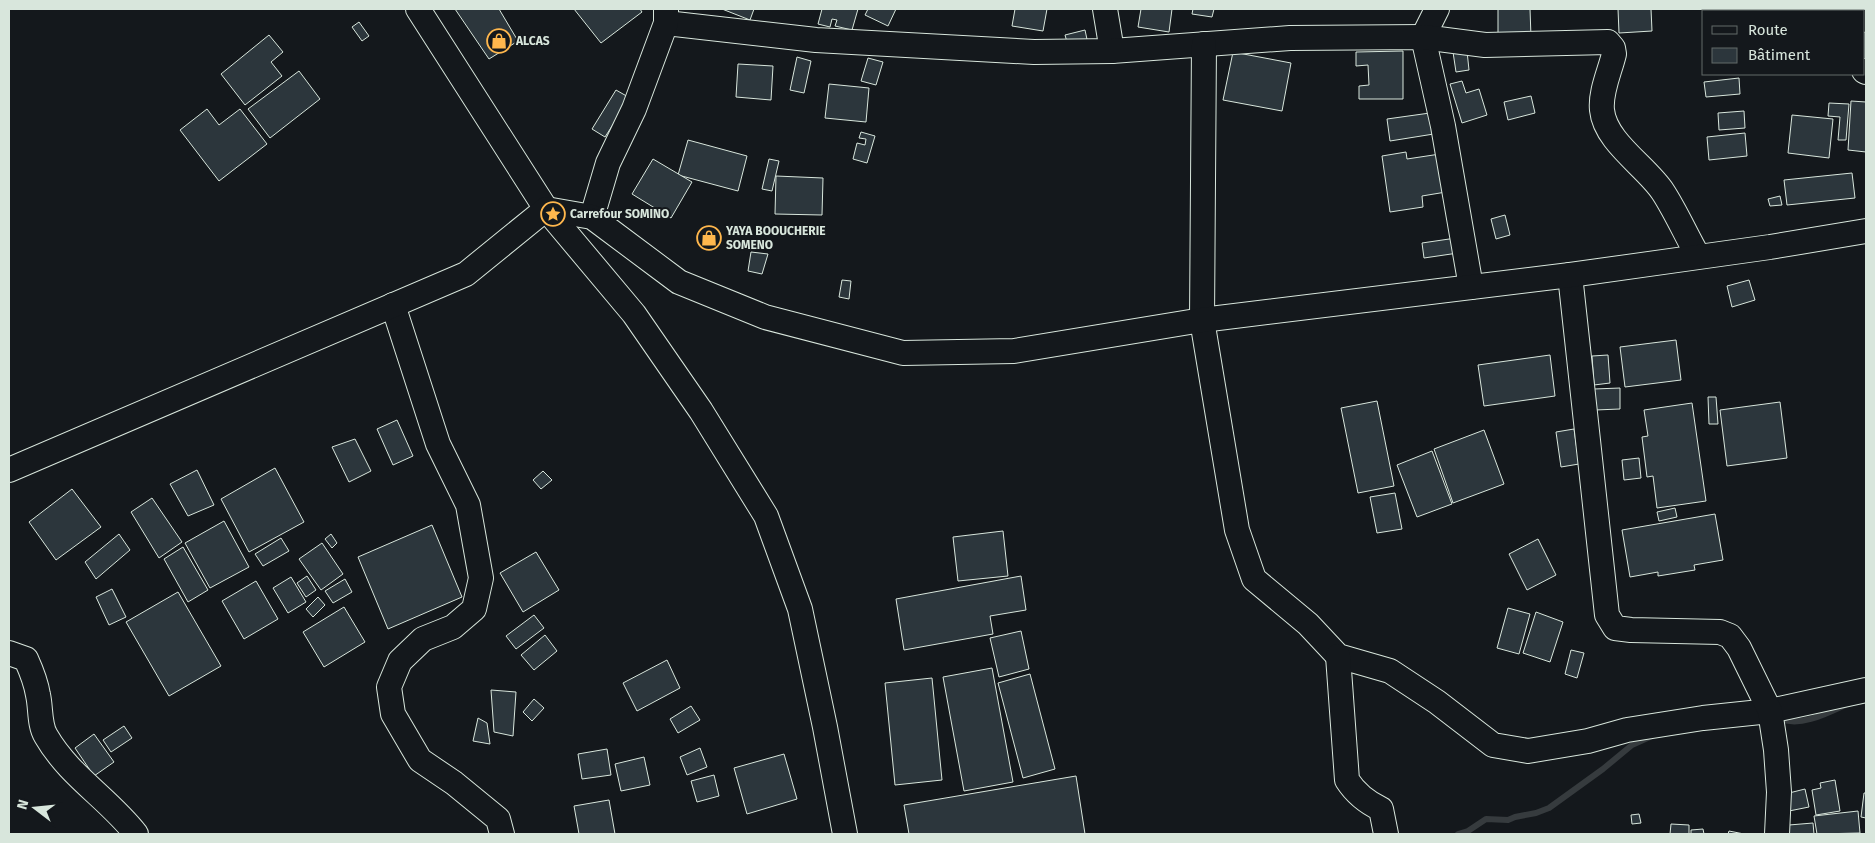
<svg xmlns="http://www.w3.org/2000/svg" width="1875" height="843" font-family="'Fira Sans',sans-serif">
  <style>
    .lines { fill: none; stroke-linecap: round; stroke-linejoin: round }
    .stream { stroke: #363b3e; stroke-width: 6 }
    .building { fill: #2c363c; stroke: #d8e6dc }
    .minor-casing { stroke: #d8e6dc; stroke-width: 26 }
    .minor { stroke: #14181c; stroke-width: 24 }
    .labels { text-anchor: middle; dominant-baseline: central; stroke-width: 4; stroke-linejoin: round; paint-order: stroke }
    .poi-label { font-size: 12px; font-weight: bold; fill: #d8e6dc; stroke: #14181c; text-anchor: start }
  </style>
  <rect width="100%" height="100%" fill="#14181c"/>
  <g class="lines">
    <g class="stream">
      <path d="M1779,718C1798,728 1826,714 1845,705"/>
      <polyline points="1458,834 1468,831 1486,819 1508,820 1515,817 1536,813 1549,808 1603,769 1632,745 1652,736"/>
    </g>
  </g>
  <g class="building">
    <polygon points="455,9 499,9 518,41 489,59"/>
    <polygon points="574,9 640,9 642,12 601,43"/>
    <polygon points="722,9 754,9 750,20"/>
    <polygon points="822,9 858,9 852,30 835,26 837,20 832,19 830,27 818,24"/>
    <polygon points="868,9 896,9 888,26 865,15"/>
    <polygon points="1015,9 1047,9 1043,31 1012,26"/>
    <polygon points="1141,9 1172,9 1169,32 1138,27"/>
    <polygon points="1193,9 1214,9 1212,17 1192,14"/>
    <polygon points="1498,9 1530,9 1531,37 1498,37"/>
    <polygon points="1618,9 1651,9 1652,31 1619,33"/>
    <polygon points="1705,9 1729,9 1728,11 1709,11"/>
    <polygon points="359,22 369,36 362,41 352,27"/>
    <polygon points="1085,30 1088,44 1069,49 1065,35"/>
    <polygon points="1864,32 1866,33 1866,62 1864,61"/>
    <polygon points="269,35 283,52 271,62 282,76 245,105 221,74"/>
    <polygon points="1403,51 1403,99 1359,99 1359,86 1369,85 1368,65 1356,66 1356,52"/>
    <polygon points="1467,51 1469,70 1456,72 1453,52"/>
    <polygon points="1233,52 1291,63 1282,111 1223,100"/>
    <polygon points="797,57 811,61 804,93 790,90"/>
    <polygon points="868,58 883,62 876,85 861,81"/>
    <polygon points="738,64 773,66 771,100 736,97"/>
    <polygon points="299,71 320,99 270,138 248,109"/>
    <polygon points="1739,78 1740,94 1706,97 1704,82"/>
    <polygon points="1462,81 1466,93 1479,89 1487,115 1462,123 1450,84"/>
    <polygon points="829,84 869,88 866,122 825,118"/>
    <polygon points="616,90 630,98 605,137 592,129"/>
    <polygon points="1531,96 1535,113 1508,120 1504,102"/>
    <polygon points="1851,101 1866,102 1866,152 1848,150"/>
    <polygon points="1829,103 1849,104 1846,140 1838,140 1840,117 1828,116"/>
    <polygon points="207,109 219,125 240,109 267,144 219,181 180,130"/>
    <polygon points="1744,111 1745,128 1719,130 1718,113"/>
    <polygon points="1437,112 1440,133 1390,141 1387,119"/>
    <polygon points="1792,115 1833,119 1829,158 1788,153"/>
    <polygon points="861,132 875,136 867,163 853,159 857,143 865,145 866,139 859,138"/>
    <polygon points="1745,133 1747,156 1709,160 1707,137"/>
    <polygon points="688,140 747,156 738,191 678,175"/>
    <polygon points="1406,152 1407,159 1440,154 1446,192 1422,196 1423,207 1390,212 1382,156"/>
    <polygon points="653,159 692,182 671,218 632,194"/>
    <polygon points="769,159 779,161 772,191 762,189"/>
    <polygon points="1852,173 1855,198 1787,205 1784,180"/>
    <polygon points="776,176 823,178 822,215 775,214"/>
    <polygon points="1780,196 1782,205 1770,206 1768,199"/>
    <polygon points="1505,215 1510,235 1496,239 1491,219"/>
    <polygon points="707,232 717,237 713,246 702,242"/>
    <polygon points="1456,238 1458,253 1424,258 1422,243"/>
    <polygon points="751,252 768,254 762,274 748,271"/>
    <polygon points="842,280 851,281 849,299 839,297"/>
    <polygon points="1749,280 1755,300 1732,307 1727,286"/>
    <polygon points="1676,340 1681,380 1625,387 1620,347"/>
    <polygon points="1550,355 1555,396 1484,406 1478,365"/>
    <polygon points="1608,355 1610,383 1594,385 1592,356"/>
    <polygon points="1620,388 1620,409 1595,410 1594,389"/>
    <polygon points="1708,397 1716,397 1718,424 1709,424"/>
    <polygon points="1377,401 1394,486 1358,493 1341,408"/>
    <polygon points="1780,402 1787,458 1727,466 1720,410"/>
    <polygon points="1692,403 1706,501 1657,508 1653,476 1647,477 1642,437 1648,436 1644,410"/>
    <polygon points="397,420 413,456 393,465 377,429"/>
    <polygon points="1574,429 1579,464 1561,467 1556,432"/>
    <polygon points="1484,430 1504,484 1453,503 1434,449"/>
    <polygon points="355,439 371,471 349,482 332,447"/>
    <polygon points="1432,451 1452,504 1417,517 1397,465"/>
    <polygon points="1639,458 1641,478 1624,480 1622,460"/>
    <polygon points="275,468 304,522 249,552 221,499"/>
    <polygon points="197,470 214,505 188,516 170,484"/>
    <polygon points="543,471 552,480 541,489 533,480"/>
    <polygon points="72,489 101,527 56,560 29,522"/>
    <polygon points="1395,493 1402,529 1377,533 1370,497"/>
    <polygon points="152,498 182,542 159,558 131,512"/>
    <polygon points="1675,508 1677,517 1659,521 1657,512"/>
    <polygon points="1715,514 1723,560 1694,565 1695,570 1658,576 1658,572 1630,577 1622,530"/>
    <polygon points="224,521 249,567 210,588 185,543"/>
    <polygon points="432,525 462,597 388,629 358,557"/>
    <polygon points="1003,531 1008,576 958,581 953,537"/>
    <polygon points="119,534 130,550 96,579 85,562"/>
    <polygon points="331,534 337,543 332,548 325,539"/>
    <polygon points="281,538 289,551 263,566 255,554"/>
    <polygon points="1538,539 1556,575 1527,590 1509,554"/>
    <polygon points="322,543 343,574 321,590 299,559"/>
    <polygon points="183,547 208,590 188,602 164,559"/>
    <polygon points="536,552 559,590 523,612 500,573"/>
    <polygon points="307,576 316,590 306,597 297,583"/>
    <polygon points="1021,576 1026,610 990,616 993,634 904,650 896,599"/>
    <polygon points="291,577 306,602 288,613 273,588"/>
    <polygon points="345,579 352,592 333,603 325,591"/>
    <polygon points="256,581 278,619 244,639 222,601"/>
    <polygon points="112,589 126,617 109,625 96,597"/>
    <polygon points="178,592 221,666 169,696 126,622"/>
    <polygon points="318,597 325,605 313,617 306,609"/>
    <polygon points="344,607 365,642 324,667 303,632"/>
    <polygon points="1508,608 1530,614 1519,654 1497,648"/>
    <polygon points="1536,612 1563,622 1550,662 1523,653"/>
    <polygon points="534,615 544,628 516,649 506,636"/>
    <polygon points="1021,631 1029,669 999,677 990,638"/>
    <polygon points="545,635 557,651 534,670 521,655"/>
    <polygon points="1571,650 1584,653 1577,678 1565,674"/>
    <polygon points="667,660 680,688 637,711 623,683"/>
    <polygon points="992,668 1013,782 964,791 943,677"/>
    <polygon points="1030,674 1055,769 1023,778 998,683"/>
    <polygon points="932,678 942,780 895,785 885,683"/>
    <polygon points="491,690 516,692 513,736 494,732"/>
    <polygon points="534,699 544,708 532,721 523,712"/>
    <polygon points="691,706 700,720 678,733 670,719"/>
    <polygon points="478,718 487,723 490,744 473,741"/>
    <polygon points="124,726 132,738 111,752 103,740"/>
    <polygon points="94,734 114,762 94,776 75,748"/>
    <polygon points="700,748 707,767 687,775 680,757"/>
    <polygon points="607,749 611,775 582,779 578,754"/>
    <polygon points="784,754 797,799 747,814 734,768"/>
    <polygon points="644,757 650,785 621,791 615,764"/>
    <polygon points="714,775 719,796 697,802 691,781"/>
    <polygon points="1076,776 1085,834 909,834 904,805"/>
    <polygon points="1835,780 1840,811 1816,815 1812,790 1821,788 1820,783"/>
    <polygon points="1805,789 1809,807 1789,811 1785,794"/>
    <polygon points="1864,793 1866,793 1866,818 1861,817"/>
    <polygon points="609,800 615,834 579,834 574,806"/>
    <polygon points="1858,811 1860,833 1817,834 1814,816"/>
    <polygon points="1639,814 1641,823 1632,824 1631,815"/>
    <polygon points="1813,823 1814,834 1789,834 1789,825"/>
    <polygon points="1671,824 1689,825 1689,834 1670,834"/>
    <polygon points="1703,829 1704,834 1691,834 1691,830"/>
    <polygon points="1729,831 1744,834 1728,834"/>
  </g>
  <g class="lines">
    <g class="minor-casing">
      <g id="minor">
        <polyline points="418,9 546,209 634,314 701,411 766,516 800,609 825,727 845,834"/>
        <polyline points="1105,9 1112,51"/>
        <polyline points="1437,9 1423,37 1443,126 1471,287"/>
        <polyline points="1753,9 1756,11"/>
        <path d="M666,23L816,40L1034,52L1112,51L1290,38L1423,37L1485,45L1608,42L1613,48L1614,54C1610,71 1600,92 1602,110C1605,142 1647,167 1663,192C1676,212 1686,235 1698,256"/>
        <polyline points="1204,44 1202,320 1237,530 1254,579 1308,624 1338,656 1390,671 1437,702 1493,745 1528,751 1588,741 1627,730 1703,718 1770,711 1866,690"/>
        <polyline points="1864,71 1866,72"/>
        <polyline points="592,217 608,163 634,109 666,23 666,9"/>
        <polyline points="1570,275 1607,615 1615,628 1631,630 1720,632 1730,636 1739,648 1770,711 1776,750 1779,792 1777,834"/>
        <polyline points="393,305 438,444 468,505 481,578 474,609 453,627 423,639 400,661 389,687 393,714 420,760 454,783 498,819 502,834"/>
        <polyline points="9,470 466,274 546,209 592,217 679,282 765,317 903,353 1014,351 1202,320 1570,275 1770,247 1866,231"/>
        <path d="M9,653L26,659C31,670 36,682 38,695C41,707 39,725 46,736C69,776 109,799 136,834"/>
        <path d="M1338,656L1347,780C1356,794 1366,802 1381,809L1386,834"/>
      </g>
    </g>
    <use href="#minor" class="minor"/>
  </g>
  <defs>
    <g id="shop-ring" transform="scale(1.25)"><circle r="9.5" fill="#14181c" stroke="#ffb74d" stroke-width="1.5"/><path d="M-5-2.5h2.3a2.7 3.5 0 0 1 5.4 0H5L5.5 6h-11ZM-1.5-2.5h3a1.5 2.3 0 0 0-3 0Z" fill="#ffb74d"/></g>
    <g id="sight-ring" transform="scale(1.25)"><circle r="9.5" fill="#14181c" stroke="#ffb74d" stroke-width="1.5"/><path d="M0-6L1.8-2.2L6-1.7L2.9 1.2L3.7 5.4L0 3.3L-3.7 5.4L-2.9 1.2L-6-1.7L-1.8-2.2Z" fill="#ffb74d"/></g>
  </defs>
  <g fill-rule="evenodd">
    <use href="#shop-ring" x="499" y="41"/>
    <use href="#sight-ring" x="553" y="214"/>
    <use href="#shop-ring" x="709" y="238"/>
  </g>
  <g class="labels">
    <g class="poi-label">
      <text x="516" y="41">ALCAS</text>
      <text x="570" y="214">Carrefour SOMINO</text>
      <text x="726" y="231">YAYA BOOUCHERIE<tspan x="726" dy="14">SOMENO</tspan></text>
    </g>
  </g>
  <rect width="1875" height="843" fill="none" stroke="#d8e6dc" stroke-width="20"/>
  <rect x="1702" y="10" width="162" height="65" fill="#14181c" stroke="#626a69"/>
  <rect x="1712" y="26" width="25" height="8" fill="#14181c" stroke="#626a69"/>
  <text x="1748" y="35" font-size="15" fill="#d8e6dc">Route</text>
  <rect x="1712" y="48" width="25" height="15" fill="#2c363c" stroke="#626a69"/>
  <text x="1748" y="60" font-size="15" fill="#d8e6dc">Bâtiment</text>
  <g transform="translate(35 808) rotate(286)" stroke="#14181c" stroke-width="4" paint-order="stroke">
  <path d="M0-4L9 19L0 12L-9 19Z" fill="#d8e6dc"/>
  <text y="-8" font-size="14" font-weight="bold" text-anchor="middle" fill="#d8e6dc">N</text>
  </g>
</svg>
